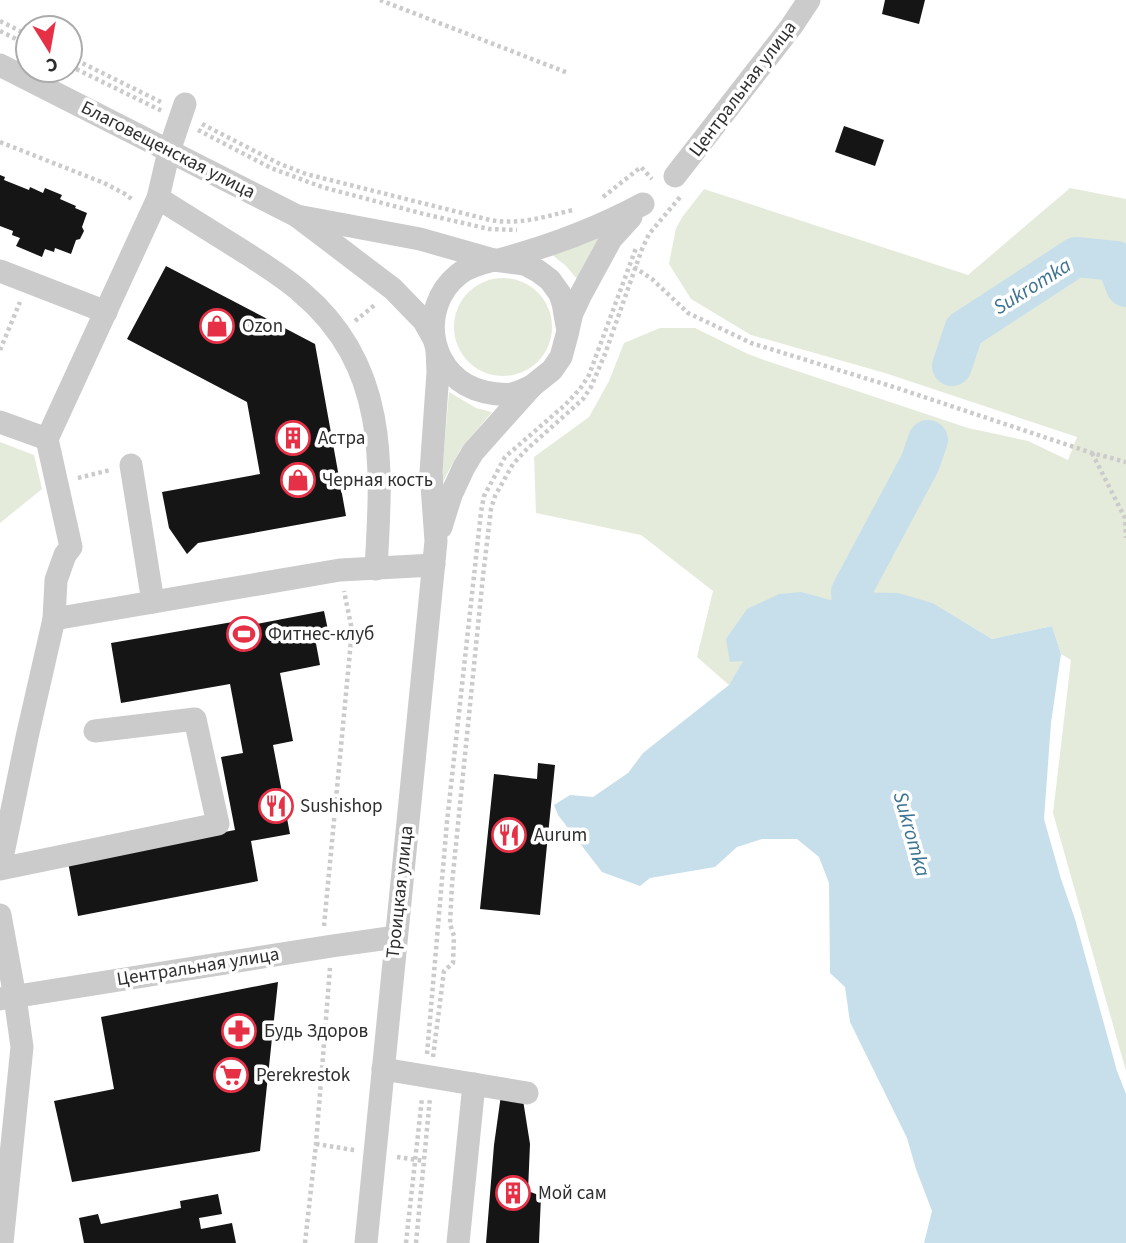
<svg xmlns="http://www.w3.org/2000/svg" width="1126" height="1243" font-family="'Source Sans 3',sans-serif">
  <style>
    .green { fill: #e5ebdb }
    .water { fill: #c7dfeb }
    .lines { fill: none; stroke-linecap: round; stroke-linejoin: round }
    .river { stroke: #c7dfeb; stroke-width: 40 }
    .building { fill: #151515 }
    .path { stroke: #cbcbcb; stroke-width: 4.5; stroke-dasharray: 3.5 3.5; stroke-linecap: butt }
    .minor { stroke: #cbcbcb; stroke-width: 23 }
    .labels { text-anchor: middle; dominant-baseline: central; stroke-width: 7; stroke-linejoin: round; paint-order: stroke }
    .street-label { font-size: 19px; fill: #2e2e2e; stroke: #fff }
    .poi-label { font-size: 19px; fill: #2e2e2e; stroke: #fff; text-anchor: start }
    .water-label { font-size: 21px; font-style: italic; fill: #3c7390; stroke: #fff }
  </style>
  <rect width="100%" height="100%" fill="#fff"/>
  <g class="green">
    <polygon points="1070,188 1126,199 1126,1071 1053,813 1071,660 1061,654 1052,626 992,639 933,603 851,592 830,601 802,592 744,660 729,685 697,657 713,591 641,535 536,513 534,457 589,417 609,381 624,343 660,328 695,328 748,354 764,360 968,428 1028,441 1068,460 1077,437 885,373 751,335 691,299 669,264 676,228 683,216 704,189 968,275"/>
    <polygon points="601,236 577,279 566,266 550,253"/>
    <circle cx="503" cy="327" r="49"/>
    <polygon points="449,392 476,408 492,412 460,450 441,485"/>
    <polygon points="0,442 34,455 42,489 0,523"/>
  </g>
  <polygon class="water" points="802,592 830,600 851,592 898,593 933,603 992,639 1052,626 1061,654 1051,723 1044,819 1061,879 1075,919 1117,1071 1126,1094 1126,1243 924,1243 932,1211 916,1169 907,1138 850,1022 845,987 830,973 829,883 819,857 797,839 762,839 737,847 715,867 650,878 640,886 602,872 558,815 554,805 570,795 593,797 628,773 643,753 729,685 743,661 730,662 726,639 747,609 779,594"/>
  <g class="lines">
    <g class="river">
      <polyline points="952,366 964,330 1076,257 1116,261 1126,287"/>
      <polyline points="859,645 855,630 851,592 920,463 928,440"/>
    </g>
  </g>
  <g class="building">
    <polygon points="885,0 925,0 919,24 882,14"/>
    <polygon points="844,126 884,140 875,166 835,152"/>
    <polygon points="0,175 5,177 4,180 29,190 30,187 43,193 45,188 62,195 60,199 76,206 75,208 87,213 82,227 84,231 80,239 76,240 71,254 55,248 54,252 45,249 42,257 16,246 20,238 12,235 13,231 0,226"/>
    <polygon points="166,266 315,344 346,516 198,543 187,554 169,528 162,492 260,474 247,402 127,339"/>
    <polygon points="324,611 328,630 314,633 320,665 280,673 293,741 273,745 290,834 251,841 258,881 78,916 68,862 235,830 221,757 243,753 230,684 121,703 111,643 250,619 251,625"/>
    <polygon points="538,763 555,765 540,915 480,909 494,774 537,779"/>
    <polygon points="278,982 260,1151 72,1182 54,1101 114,1089 101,1017"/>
    <polygon points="501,1095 523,1100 530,1144 528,1191 541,1196 539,1243 486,1243 494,1145"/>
    <polygon points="218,1194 222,1214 199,1218 201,1229 232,1223 236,1243 84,1243 79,1218 98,1214 101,1224 181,1208 180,1201"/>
  </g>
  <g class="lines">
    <g class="path">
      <polyline points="380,0 568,73"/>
      <polyline points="0,21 28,35"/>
      <polyline points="0,31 28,45"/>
      <polyline points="70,57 163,103"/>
      <polyline points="70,66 162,111"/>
      <path d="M202,124L280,164L306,174L490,220C521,225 543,217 573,210"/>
      <polyline points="198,130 271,168 322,187 424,214 489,229 517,230"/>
      <polyline points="0,142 104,183 125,194 133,200"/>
      <polyline points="603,197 641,167 652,179"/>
      <polyline points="634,267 652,279 688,313 751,343 897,388 1092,453 1126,462"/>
      <polyline points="355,321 376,304"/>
      <polyline points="0,350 20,302"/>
      <polyline points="1092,453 1125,518 1126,538"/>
      <polyline points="78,478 110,470"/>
      <polyline points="324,926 352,630 344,591"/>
      <polyline points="427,1054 447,822 481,512 484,496 505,457 565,405 580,389 589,375 636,248"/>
      <polyline points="433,1057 444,971 453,963 454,936 450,924 452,884 483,576 491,509 495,496 513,464 526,450 583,399 591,387 605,354 642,249 649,234 681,196"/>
      <polyline points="316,1144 354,1150"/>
      <polyline points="397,1157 424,1161"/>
      <polyline points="305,1243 316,1144 330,968"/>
      <polyline points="406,1243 422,1098"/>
      <polyline points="416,1243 430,1098"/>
    </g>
    <g class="minor">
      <polyline points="0,65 297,216 393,289 424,321 433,337"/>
      <polyline points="675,176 791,27 809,0"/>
      <path d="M158,198C188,217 219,236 249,255C267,267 285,278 301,292C389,366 382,465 376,569"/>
      <polyline points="297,216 420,239 494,260 525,264 538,271 550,280 560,294 563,303 568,331 561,357 552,370 532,386 473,452 464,467 451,495 441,527"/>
      <path d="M502,259C551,246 598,228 643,204"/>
      <path d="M494,260C482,263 469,266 459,274C415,309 430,380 485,392C494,394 503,395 512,394C519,392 526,389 532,386"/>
      <polyline points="0,271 106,312"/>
      <polyline points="569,326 572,313 580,296 611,239 631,217"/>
      <polyline points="0,422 47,439"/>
      <polyline points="131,465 153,602"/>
      <polyline points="54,619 340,570 434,565"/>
      <polyline points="0,868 27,737 54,619 56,580 65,555 71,547 47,439 158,198 169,151 185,104"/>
      <polyline points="0,869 218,824 195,719 95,731"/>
      <polyline points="0,915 15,997 22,1047 2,1243"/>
      <polyline points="0,999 332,946 396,937"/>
      <polyline points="383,1069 527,1093"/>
      <polyline points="366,1243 436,541 431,472 438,372 437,350"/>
      <polyline points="458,1243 474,1084"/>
    </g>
  </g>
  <defs>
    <g id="shop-ring" transform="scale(1.75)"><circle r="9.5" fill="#fff" stroke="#e53046" stroke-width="1.5"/><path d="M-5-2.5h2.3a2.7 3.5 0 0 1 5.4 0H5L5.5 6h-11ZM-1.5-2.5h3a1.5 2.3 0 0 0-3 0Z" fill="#e53046"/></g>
    <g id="building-ring" transform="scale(1.75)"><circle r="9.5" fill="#fff" stroke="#e53046" stroke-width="1.5"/><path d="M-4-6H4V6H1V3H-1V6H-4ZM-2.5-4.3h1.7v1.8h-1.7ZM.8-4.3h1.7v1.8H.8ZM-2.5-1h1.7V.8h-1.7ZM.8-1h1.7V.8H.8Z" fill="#e53046"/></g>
    <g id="stadium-ring" transform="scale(1.75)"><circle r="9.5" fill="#fff" stroke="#e53046" stroke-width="1.5"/><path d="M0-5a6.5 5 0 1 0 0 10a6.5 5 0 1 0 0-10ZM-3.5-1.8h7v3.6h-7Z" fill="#e53046"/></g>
    <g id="restaurant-ring" transform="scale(1.75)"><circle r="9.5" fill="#fff" stroke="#e53046" stroke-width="1.5"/><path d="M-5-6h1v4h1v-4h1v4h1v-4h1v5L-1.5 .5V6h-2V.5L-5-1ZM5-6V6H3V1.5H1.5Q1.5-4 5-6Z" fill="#e53046"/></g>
    <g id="pharmacy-ring" transform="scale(1.75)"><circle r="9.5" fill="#fff" stroke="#e53046" stroke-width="1.5"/><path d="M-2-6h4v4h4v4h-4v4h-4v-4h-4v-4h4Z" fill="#e53046"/></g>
    <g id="supermarket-ring" transform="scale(1.75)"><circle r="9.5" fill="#fff" stroke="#e53046" stroke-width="1.5"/><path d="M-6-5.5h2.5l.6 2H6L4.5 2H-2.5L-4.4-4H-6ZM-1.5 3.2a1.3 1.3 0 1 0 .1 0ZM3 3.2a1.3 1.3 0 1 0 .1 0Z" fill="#e53046"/></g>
  </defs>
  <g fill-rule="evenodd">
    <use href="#shop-ring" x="217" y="326"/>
    <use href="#building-ring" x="293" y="438"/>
    <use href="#shop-ring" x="298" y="480"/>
    <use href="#stadium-ring" x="244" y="634"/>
    <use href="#restaurant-ring" x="276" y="806"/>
    <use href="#restaurant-ring" x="509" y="835"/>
    <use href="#pharmacy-ring" x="239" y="1031"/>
    <use href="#supermarket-ring" x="231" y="1075"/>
    <use href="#building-ring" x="513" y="1193"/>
  </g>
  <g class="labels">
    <g class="street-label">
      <text transform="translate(743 89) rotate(-53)">Центральная улица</text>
      <text transform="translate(168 150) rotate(27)">Благовещенская улица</text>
      <text transform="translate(400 892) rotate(-84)">Троицкая улица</text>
      <text transform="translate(198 967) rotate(-9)">Центральная улица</text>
    </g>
    <g class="poi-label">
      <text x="242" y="326">Ozon</text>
      <text x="318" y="438">Астра</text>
      <text x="322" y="480">Черная кость</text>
      <text x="268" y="634">Фитнес-клуб</text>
      <text x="300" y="806">Sushishop</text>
      <text x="534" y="835">Aurum</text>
      <text x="264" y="1031">Будь Здоров</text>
      <text x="256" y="1075">Perekrestok</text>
      <text x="538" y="1193">Мой сам</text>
    </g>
    <g class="water-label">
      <text transform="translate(1032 286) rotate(-32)">Sukromka</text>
      <text transform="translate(912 834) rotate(74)">Sukromka</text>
    </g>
  </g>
  <g transform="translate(49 49) rotate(169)"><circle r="33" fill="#ffffff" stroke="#ababab" stroke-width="2"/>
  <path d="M0-5L12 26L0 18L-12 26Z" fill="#e53046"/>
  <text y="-10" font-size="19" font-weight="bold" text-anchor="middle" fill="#2e2e2e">С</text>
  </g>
</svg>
